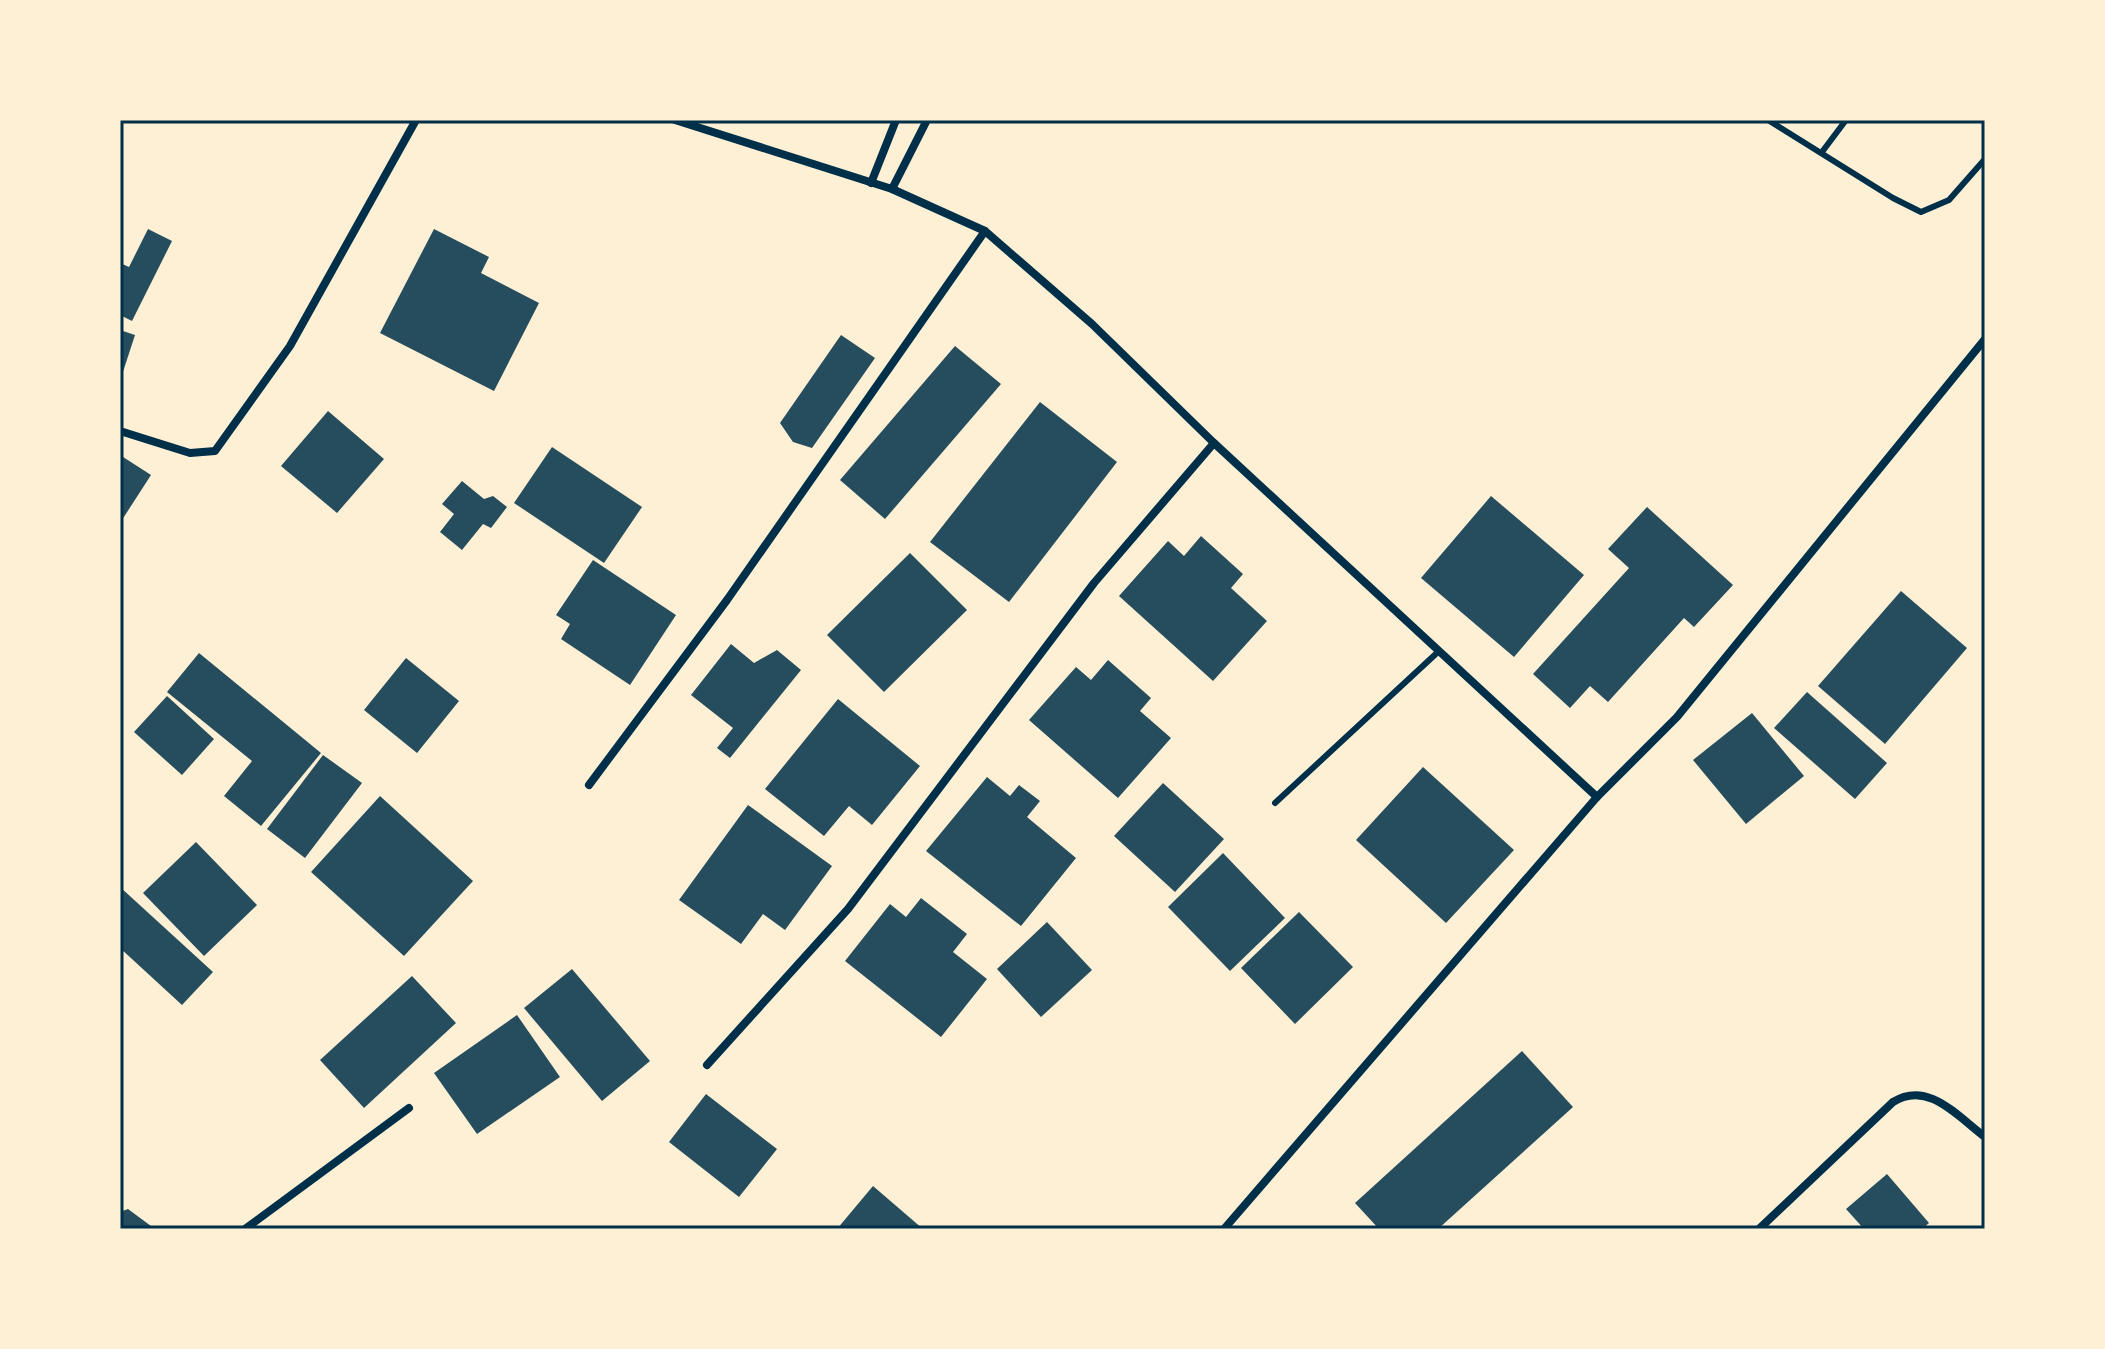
<svg xmlns="http://www.w3.org/2000/svg" width="2105" height="1349" font-family="'Nunito Sans',sans-serif">
  <style>
    .building { fill: #264d5e }
    .lines { fill: none; stroke-linecap: round; stroke-linejoin: round }
    .service { stroke: #003049; stroke-width: 6 }
    .minor { stroke: #003049; stroke-width: 8 }
    .neatline { fill: none; stroke: #003049; stroke-width: 3 }
  </style>
  <rect width="100%" height="100%" fill="#fdf0d5"/>
  <g class="building">
    <polygon points="148,229 172,241 132,321 120,315 120,263 129,267"/>
    <polygon points="434,229 489,257 481,273 539,303 494,391 380,333"/>
    <polygon points="120,330 135,335 121,378 120,378"/>
    <polygon points="841,335 875,358 812,448 793,442 780,423"/>
    <polygon points="955,346 1001,384 885,519 840,480"/>
    <polygon points="1040,402 1117,462 1009,602 930,542"/>
    <polygon points="328,411 384,459 337,513 281,466"/>
    <polygon points="552,447 642,507 604,563 514,503"/>
    <polygon points="120,455 151,475 120,523"/>
    <polygon points="462,481 484,499 493,496 507,507 491,528 483,524 462,550 440,532 454,514 442,504"/>
    <polygon points="1491,496 1584,575 1514,657 1421,578"/>
    <polygon points="1647,507 1733,585 1694,627 1684,618 1608,702 1590,686 1570,708 1533,674 1629,568 1608,549"/>
    <polygon points="1201,536 1243,574 1231,588 1267,621 1213,681 1119,596 1168,541 1184,556"/>
    <polygon points="910,553 967,610 884,692 827,635"/>
    <polygon points="593,560 676,615 630,685 561,639 570,624 556,615"/>
    <polygon points="1901,591 1967,648 1885,744 1818,686"/>
    <polygon points="731,644 754,663 777,650 801,670 730,758 717,748 733,728 691,695"/>
    <polygon points="199,653 321,753 261,826 224,796 252,761 167,692"/>
    <polygon points="406,658 459,701 417,753 364,710"/>
    <polygon points="1108,660 1151,698 1140,711 1171,738 1118,798 1029,720 1076,667 1091,680"/>
    <polygon points="1807,692 1887,763 1855,799 1774,728"/>
    <polygon points="167,696 214,739 182,775 134,732"/>
    <polygon points="838,699 920,766 872,825 849,806 824,836 765,789"/>
    <polygon points="1752,713 1804,776 1746,824 1693,760"/>
    <polygon points="323,755 362,783 305,858 267,829"/>
    <polygon points="1423,767 1514,850 1446,923 1356,840"/>
    <polygon points="987,777 1010,796 1019,785 1040,801 1027,817 1076,858 1021,926 926,851"/>
    <polygon points="1163,783 1224,839 1175,892 1114,836"/>
    <polygon points="380,796 473,881 404,956 311,872"/>
    <polygon points="748,805 832,866 785,930 763,914 741,944 679,900"/>
    <polygon points="196,842 257,905 204,956 143,893"/>
    <polygon points="1223,853 1285,918 1230,971 1168,907"/>
    <polygon points="120,887 213,972 182,1005 120,948"/>
    <polygon points="921,898 967,934 953,952 987,979 941,1037 845,961 890,904 906,917"/>
    <polygon points="1299,912 1353,967 1295,1024 1241,968"/>
    <polygon points="1047,922 1092,970 1041,1017 997,969"/>
    <polygon points="572,969 650,1061 602,1101 524,1008"/>
    <polygon points="412,976 456,1023 364,1108 320,1060"/>
    <polygon points="517,1015 560,1077 477,1134 434,1073"/>
    <polygon points="1522,1051 1573,1107 1438,1229 1379,1229 1355,1203"/>
    <polygon points="706,1094 777,1149 739,1197 669,1142"/>
    <polygon points="1887,1174 1929,1223 1922,1229 1864,1229 1846,1209"/>
    <polygon points="873,1186 923,1229 837,1229"/>
    <polygon points="128,1209 155,1229 120,1229 120,1212"/>
  </g>
  <g class="lines">
    <g class="service">
      <polyline points="1768,120 1893,198 1921,212 1949,200 1985,159"/>
      <polyline points="1822,152 1846,120"/>
      <polyline points="1275,803 1439,651"/>
    </g>
    <g class="minor">
      <polyline points="675,120 892,189 985,231 1092,324 1214,443 1597,797"/>
      <polyline points="871,183 896,120"/>
      <polyline points="892,189 927,120"/>
      <polyline points="120,431 190,453 215,451 290,346 416,120"/>
      <polyline points="589,785 727,600 985,231"/>
      <polyline points="707,1065 848,909 1094,583 1214,443"/>
      <polyline points="245,1229 409,1108"/>
      <polyline points="1224,1229 1597,797 1677,717 1985,339"/>
      <path d="M1759,1229L1893,1102C1928,1080 1957,1116 1985,1137"/>
    </g>
  </g>
  <rect width="2105" height="1349" fill="none" stroke="#fdf0d5" stroke-width="244"/>
  <rect x="122" y="122" width="1861" height="1105" class="neatline"/>
</svg>
